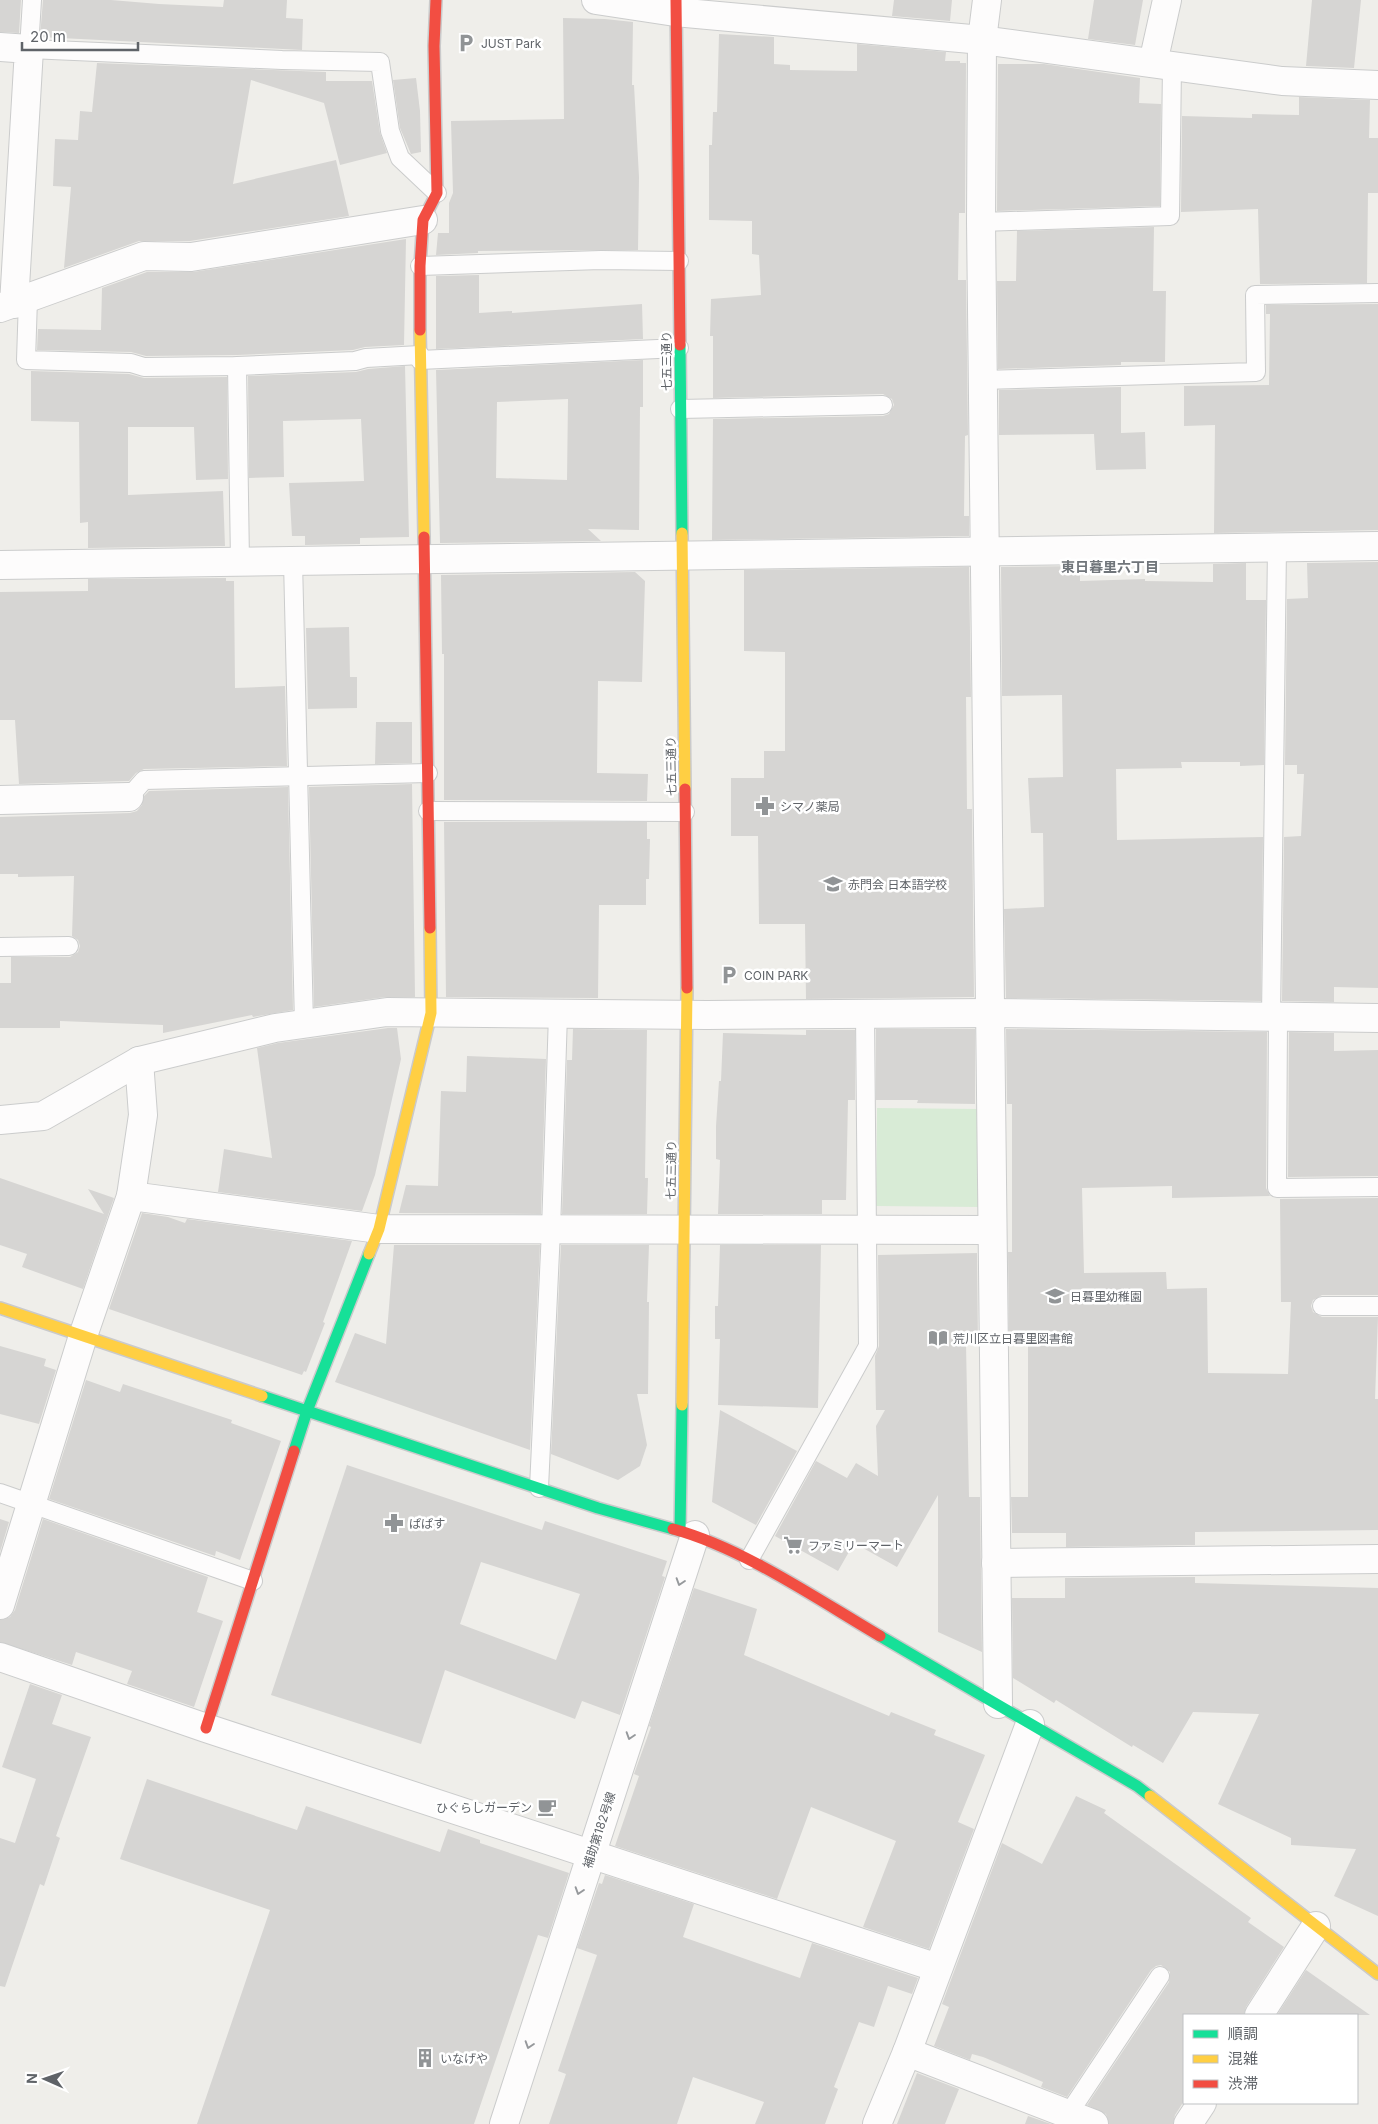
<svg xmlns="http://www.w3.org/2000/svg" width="1378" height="2124" font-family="Inter,'Noto Sans JP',sans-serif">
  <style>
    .green { fill: #d8ebd6 }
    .building { fill: #d6d5d3; fill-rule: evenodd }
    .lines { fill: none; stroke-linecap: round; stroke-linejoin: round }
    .lane-casing { stroke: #cbcccc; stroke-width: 20 }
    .street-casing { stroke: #cbcccc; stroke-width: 30 }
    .fast-casing { stroke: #cacacb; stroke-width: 14 }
    .slow-casing { stroke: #cacacb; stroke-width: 14 }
    .jam-casing { stroke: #cacacb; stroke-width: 14 }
    .lane { stroke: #fdfcfc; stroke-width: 18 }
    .street { stroke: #fdfcfc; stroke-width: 28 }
    .fast { stroke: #16e098; stroke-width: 11 }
    .slow { stroke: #ffcf43; stroke-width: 11 }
    .jam { stroke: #f24e42; stroke-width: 11 }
    .oneway { stroke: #96999c }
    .labels { text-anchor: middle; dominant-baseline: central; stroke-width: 5; stroke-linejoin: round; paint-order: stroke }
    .poi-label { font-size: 12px; fill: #5f6368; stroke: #fff; text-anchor: start }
    .street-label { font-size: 12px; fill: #5f6368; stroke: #fff }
    .neighbourhood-label { font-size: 14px; font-weight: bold; fill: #70757a; stroke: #fff }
  </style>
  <rect width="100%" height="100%" fill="#efeeea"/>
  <polygon class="green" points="877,1108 980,1109 979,1207 876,1206"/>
  <g class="building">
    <polygon points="0,0 21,0 19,33 0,32"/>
    <polygon points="43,0 111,0 159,4 223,7 224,0 287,0 286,18 303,19 302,50 40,37"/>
    <polygon points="894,0 952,0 950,21 892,16"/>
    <polygon points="1094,0 1143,0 1135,45 1088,39"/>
    <polygon points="1312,0 1361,0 1354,68 1306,66"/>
    <polygon points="563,18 605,19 633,22 632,85 634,85 639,177 638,250 478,251 478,253 436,255 438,233 449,233 449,203 453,193 451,121 564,119"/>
    <polygon points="719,34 774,37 774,64 790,65 790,70 857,71 857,44 946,52 945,61 960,61 960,63 966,63 965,213 959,213 958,280 966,280 968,435 965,436 964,516 969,516 969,536 712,540 713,419 883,416 889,414 894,405 892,399 883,394 713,398 713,336 710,336 711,299 761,295 759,255 752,254 752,221 709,220 709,145 712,145 713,112 717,112"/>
    <polygon points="97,63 326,72 326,81 372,81 380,133 387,153 340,165 324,103 251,80 233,184 336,160 349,216 190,241 139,241 64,268 71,187 53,186 55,139 78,140 80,111 92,112"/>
    <polygon points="998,64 1044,64 1140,78 1139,103 1161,104 1160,206 997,211"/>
    <polygon points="416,78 420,111 421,152 411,154 400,128 393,80"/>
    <polygon points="1299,97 1370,100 1369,138 1378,138 1378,193 1368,193 1367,283 1260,284 1258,209 1181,212 1182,116 1252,118 1252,114 1299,115"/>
    <polygon points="1154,227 1153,291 1166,291 1165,362 1121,362 1121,365 998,369 997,281 1016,281 1017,231"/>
    <polygon points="406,239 404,345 365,347 353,350 237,355 146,356 131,352 37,350 38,329 101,330 102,288 147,272 193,272"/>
    <polygon points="479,275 479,313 512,311 512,313 642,304 643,339 436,349 436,276"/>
    <polygon points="1378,304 1378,530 1214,533 1215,425 1184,426 1184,386 1269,385 1270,314 1266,314 1266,305"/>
    <path d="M643,360V407H640L639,530L588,529L601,541L440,543L436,370ZM568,399L567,480L496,478L497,402Z"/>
    <polygon points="405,366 409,537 360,538 360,544 305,545 305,536 292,536 289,483 364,481 361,419 283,421 284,477 249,478 248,376 356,372 368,369"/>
    <polygon points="31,371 129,374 144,378 227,377 228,479 196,480 194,427 128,427 128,495 223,491 225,546 88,548 88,522 80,523 79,422 31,421"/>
    <polygon points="1121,387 1121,433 1145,432 1146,469 1096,470 1094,434 999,435 999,390"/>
    <polygon points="1378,562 1378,988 1334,987 1334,1002 1282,1001 1284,837 1301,836 1304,774 1297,774 1297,765 1285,765 1287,599 1308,598 1307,563"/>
    <polygon points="1246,563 1246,600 1266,600 1264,765 1240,766 1240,762 1181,762 1182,768 1116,769 1117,840 1263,837 1261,1001 1006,998 1004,909 1044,907 1043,833 1031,833 1028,778 1063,777 1062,695 1002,696 1001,567 1080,566 1080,581 1145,579 1145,581 1213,582 1213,564"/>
    <polygon points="969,567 971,697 966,697 967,809 972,809 974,997 806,999 805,924 759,924 758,836 731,836 731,778 764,778 764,751 785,751 785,652 744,651 744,570"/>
    <polygon points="635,572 645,581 642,682 598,681 597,773 648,774 647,801 444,800 444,654 442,654 441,575"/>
    <polygon points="226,578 226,581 234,581 235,688 285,686 287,766 144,769 136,773 129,781 19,784 15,720 0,720 0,592 88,591 88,579"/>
    <polygon points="349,627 350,677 357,677 357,708 308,709 306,628"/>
    <polygon points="376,722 412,722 412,763 375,764"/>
    <polygon points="412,784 415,997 385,997 314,1007 309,787"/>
    <polygon points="288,787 293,1010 253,1017 252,1015 163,1033 163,1025 60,1021 60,1028 0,1028 0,983 11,983 11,957 70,957 78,952 80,946 78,940 72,936 74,876 18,877 18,874 0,874 0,817 130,813 137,811 142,805 144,796 149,791"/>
    <polygon points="444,822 647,822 647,839 650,839 649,879 646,879 646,905 599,905 598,998 446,997"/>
    <polygon points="388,1028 397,1028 401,1059 375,1175 362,1211 218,1192 224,1149 272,1158 257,1048 278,1043"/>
    <polygon points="573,1029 647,1030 645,1178 648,1178 647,1214 562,1214 567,1060 572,1060"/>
    <polygon points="876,1029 975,1029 975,1104 917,1103 918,1100 876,1100"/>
    <polygon points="1006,1029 1267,1032 1266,1188 1270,1196 1172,1198 1172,1186 1082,1188 1084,1273 1166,1272 1167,1289 1207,1288 1208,1373 1288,1374 1291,1302 1281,1302 1280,1199 1378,1198 1378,1295 1322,1295 1313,1300 1311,1306 1313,1312 1322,1317 1378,1317 1375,1399 1378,1399 1378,1530 1195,1532 1195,1545 1066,1547 1066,1533 1012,1533 1011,1497 1028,1497 1028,1343 1009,1343 1008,1252 1012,1252 1012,1104 1007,1104"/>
    <polygon points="806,1030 855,1030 855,1100 848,1100 846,1200 822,1200 822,1214 718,1214 720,1160 716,1159 716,1126 719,1081 721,1081 723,1033 806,1035"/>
    <polygon points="1289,1032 1334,1033 1334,1051 1378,1050 1378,1176 1288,1177"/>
    <polygon points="467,1056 546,1059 541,1214 399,1213 406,1185 438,1186 441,1091 466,1092"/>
    <polygon points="0,1178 104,1214 88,1189 114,1198 83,1289 22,1267 27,1254 0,1245"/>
    <polygon points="142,1213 168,1217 185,1223 187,1219 352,1241 323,1322 325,1323 306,1372 304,1371 302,1375 109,1309"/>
    <polygon points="394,1245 540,1245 530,1450 335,1382 355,1333 386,1344"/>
    <polygon points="561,1245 649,1245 647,1302 649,1302 648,1394 637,1394 647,1445 640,1466 618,1480 551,1454"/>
    <polygon points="720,1245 821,1245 818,1408 718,1405 720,1339 715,1339 715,1306 718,1306"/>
    <polygon points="977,1253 978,1344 966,1344 969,1497 980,1497 982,1652 938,1632 938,1495 897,1567 854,1543 838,1571 775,1536 816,1461 847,1478 856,1463 878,1476 876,1426 885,1410 876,1410 875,1356 879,1346 878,1255"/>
    <polygon points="0,1346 46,1359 44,1366 56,1370 39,1424 0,1414"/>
    <polygon points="86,1380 120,1392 123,1384 232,1420 231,1423 281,1441 240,1560 216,1551 215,1556 49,1499"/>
    <polygon points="720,1410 797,1451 756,1525 712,1502"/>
    <path d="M347,1465L542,1530L545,1521L667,1561L662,1576L665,1577L620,1715L582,1701L575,1719L445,1670L421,1744L271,1695ZM481,1562L580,1594L556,1660L460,1624Z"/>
    <polygon points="0,1519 9,1522 0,1552"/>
    <polygon points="43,1519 208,1577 197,1612 223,1621 194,1707 127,1684 132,1671 76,1652 72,1665 0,1642 0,1620 10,1617 15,1610"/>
    <polygon points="1195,1577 1195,1583 1378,1588 1378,1916 1334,1896 1356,1849 1291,1845 1291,1838 1218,1804 1259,1714 1193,1712 1163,1763 1133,1745 1132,1747 1056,1700 1054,1703 1013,1678 1012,1598 1065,1598 1065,1578"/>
    <polygon points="694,1588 757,1609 744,1655 889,1716 891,1712 936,1730 934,1735 985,1755 958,1822 974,1829 929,1949 863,1927 896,1841 811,1807 777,1899 615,1846 639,1776 634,1774 651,1727 649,1726"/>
    <polygon points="30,1684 62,1695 52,1724 91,1737 56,1836 60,1838 44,1886 40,1884 5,1987 0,1986 0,1838 15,1843 36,1779 2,1767"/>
    <polygon points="147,1779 297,1830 306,1806 440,1852 448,1829 480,1840 480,1843 569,1873 548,1938 538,1935 474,2124 197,2124 270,1910 120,1859"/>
    <polygon points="1076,1796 1106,1810 1104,1813 1251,1918 1248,1922 1284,1947 1246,2007 1244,2015 1184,2015 1184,2101 1175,2115 1173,2124 1109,2124 1106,2114 1087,2105 1169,1982 1170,1972 1161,1965 1156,1966 1151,1970 1067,2097 1041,2087 1043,2082 983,2057 972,2054 970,2060 934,2046 949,2007 942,2004 1002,1843 1042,1864"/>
    <polygon points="605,1875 694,1904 683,1937 800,1978 812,1943 918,1978 912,1994 888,1986 874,2027 859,2022 834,2087 838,2089 825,2124 755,2124 764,2102 693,2077 677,2124 549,2124 566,2074 558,2071 597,1955 577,1948 599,1883 602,1884"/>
    <polygon points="1306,1970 1370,2015 1277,2015"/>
    <polygon points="917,2073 959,2089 945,2124 897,2124"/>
    <polygon points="1028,2116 1051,2124 1025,2124"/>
  </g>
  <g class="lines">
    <g class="lane-casing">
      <g id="lane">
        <polyline points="32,0 29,49 282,60 380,62 390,131 400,158 437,193"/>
        <polyline points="981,222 1170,216 1172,66"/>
        <polyline points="420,266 601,260 679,261"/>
        <polyline points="28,299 26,360 131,363 144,367 237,366 355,361 366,358 420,355"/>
        <polyline points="420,360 679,348"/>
        <polyline points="237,366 240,562"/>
        <polyline points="982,380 1256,372 1255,295 1378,293"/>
        <polyline points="680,409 883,405"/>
        <polyline points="293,561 304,1024"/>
        <polyline points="129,797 144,780 428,773"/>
        <polyline points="428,811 685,812"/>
        <polyline points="0,947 69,946"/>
        <polyline points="1271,1016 1277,547"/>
        <polyline points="1278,1017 1277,1188 1378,1187"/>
        <polyline points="1322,1306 1378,1306"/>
        <polyline points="539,1488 551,1230 558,1014"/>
        <polyline points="0,1493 253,1581"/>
        <polyline points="749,1560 868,1346 865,1014"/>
        <polyline points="1069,2113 1160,1976"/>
      </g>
    </g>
    <g class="street-casing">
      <g id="street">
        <polyline points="596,0 675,12 982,40 1282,81 1378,85"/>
        <polyline points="987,0 982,40 981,222 998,1704"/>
        <polyline points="0,47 29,49 14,304"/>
        <polyline points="1153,63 1167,0"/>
        <polyline points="0,308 144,256 191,257 423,220"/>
        <polyline points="0,565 1378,546"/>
        <polyline points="0,800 129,797"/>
        <polyline points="0,1120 43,1116 139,1061 275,1028 387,1012 707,1015 990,1013 1378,1018"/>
        <polyline points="131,1196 379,1229 992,1230"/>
        <polyline points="996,1563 1378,1559"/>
        <polyline points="0,1605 83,1336 131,1196 143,1115 139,1061"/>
        <polyline points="0,1657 206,1728 938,1968"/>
        <polyline points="1259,2015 1316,1926"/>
        <polyline points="907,2052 1094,2124"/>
        <polyline points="504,2124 695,1535"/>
        <polyline points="877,2124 907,2052 1030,1724"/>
        <polyline points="1188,2124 1202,2103"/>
      </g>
    </g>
    <g class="fast-casing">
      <g id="fast">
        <polyline points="680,345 682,533"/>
        <polyline points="262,1396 598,1508 673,1529"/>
        <polyline points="294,1451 307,1411 369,1254"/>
        <polyline points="680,1531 682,1405"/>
        <polyline points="880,1636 1137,1786 1150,1796"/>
      </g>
    </g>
    <g class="slow-casing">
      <g id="slow">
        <polyline points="420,330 424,537"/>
        <polyline points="682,533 685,789"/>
        <polyline points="369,1254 379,1229 431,1013 430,928"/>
        <polyline points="0,1308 262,1396"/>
        <polyline points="682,1405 687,988"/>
        <polyline points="1150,1796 1378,1974"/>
      </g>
    </g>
    <g class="jam-casing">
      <g id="jam">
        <polyline points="676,0 680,345"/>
        <polyline points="420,330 420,266 423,220 437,193 434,46 436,0"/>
        <polyline points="424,537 430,928"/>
        <polyline points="685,789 687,988"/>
        <path d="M673,1529C743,1548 817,1599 880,1636"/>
        <polyline points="206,1728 294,1451"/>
      </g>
    </g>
    <use href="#lane" class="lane"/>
    <use href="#street" class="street"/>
    <use href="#fast" class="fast"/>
    <use href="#slow" class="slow"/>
    <use href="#jam" class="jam"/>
  </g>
  <defs><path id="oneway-chevron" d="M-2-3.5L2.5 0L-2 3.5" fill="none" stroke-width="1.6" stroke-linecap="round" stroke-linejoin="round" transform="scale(1.25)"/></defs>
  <g class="oneway">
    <use href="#oneway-chevron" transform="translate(680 1582) rotate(108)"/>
    <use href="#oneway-chevron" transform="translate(630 1736) rotate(108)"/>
    <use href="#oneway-chevron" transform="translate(579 1891) rotate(108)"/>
    <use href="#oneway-chevron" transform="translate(529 2045) rotate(108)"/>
  </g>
  <defs>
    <g id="parking-bare" transform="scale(1.5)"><path d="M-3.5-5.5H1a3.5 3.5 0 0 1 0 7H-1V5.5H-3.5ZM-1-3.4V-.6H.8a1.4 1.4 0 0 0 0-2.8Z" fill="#919496" stroke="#fff" stroke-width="2.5" paint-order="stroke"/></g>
    <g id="pharmacy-bare" transform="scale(1.5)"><path d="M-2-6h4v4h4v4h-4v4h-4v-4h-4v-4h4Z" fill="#919496" stroke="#fff" stroke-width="2.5" paint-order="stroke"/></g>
    <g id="university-bare" transform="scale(1.5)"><path d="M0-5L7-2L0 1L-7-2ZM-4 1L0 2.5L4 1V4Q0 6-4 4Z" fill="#919496" stroke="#fff" stroke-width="2.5" paint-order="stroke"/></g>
    <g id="school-bare" transform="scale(1.5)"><path d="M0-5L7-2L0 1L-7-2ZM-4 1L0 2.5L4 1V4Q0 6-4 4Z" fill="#919496" stroke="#fff" stroke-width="2.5" paint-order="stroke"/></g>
    <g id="library-bare" transform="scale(1.5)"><path d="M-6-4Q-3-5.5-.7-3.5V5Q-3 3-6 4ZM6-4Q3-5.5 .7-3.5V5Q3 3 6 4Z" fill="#919496" stroke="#fff" stroke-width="2.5" paint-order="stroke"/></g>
    <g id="supermarket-bare" transform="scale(1.5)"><path d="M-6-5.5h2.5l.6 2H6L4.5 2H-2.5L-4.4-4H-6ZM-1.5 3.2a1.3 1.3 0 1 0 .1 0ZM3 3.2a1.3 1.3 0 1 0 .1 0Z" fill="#919496" stroke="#fff" stroke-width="2.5" paint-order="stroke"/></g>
    <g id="cafe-bare" transform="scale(1.5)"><path d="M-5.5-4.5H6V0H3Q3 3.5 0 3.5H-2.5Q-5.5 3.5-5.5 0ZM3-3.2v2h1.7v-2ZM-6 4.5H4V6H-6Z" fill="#919496" stroke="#fff" stroke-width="2.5" paint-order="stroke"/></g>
    <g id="building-bare" transform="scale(1.5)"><path d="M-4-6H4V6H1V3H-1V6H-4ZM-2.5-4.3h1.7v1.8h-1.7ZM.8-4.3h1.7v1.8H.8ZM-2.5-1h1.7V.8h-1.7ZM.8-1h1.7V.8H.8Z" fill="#919496" stroke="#fff" stroke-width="2.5" paint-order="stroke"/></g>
  </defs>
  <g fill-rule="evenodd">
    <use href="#parking-bare" x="466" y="43"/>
    <use href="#pharmacy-bare" x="765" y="806"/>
    <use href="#university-bare" x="833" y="884"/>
    <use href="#parking-bare" x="729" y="975"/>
    <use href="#school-bare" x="1055" y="1296"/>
    <use href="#library-bare" x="938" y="1338"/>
    <use href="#pharmacy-bare" x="394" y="1523"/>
    <use href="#supermarket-bare" x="793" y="1545"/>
    <use href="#cafe-bare" x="547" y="1807"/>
    <use href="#building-bare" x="425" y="2058"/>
  </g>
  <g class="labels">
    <g class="poi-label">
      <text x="481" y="43">JUST Park</text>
      <text x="780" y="806">シマノ薬局</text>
      <text x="848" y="884">赤門会 日本語学校</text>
      <text x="744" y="975">COIN PARK</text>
      <text x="1070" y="1296">日暮里幼稚園</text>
      <text x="953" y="1338">荒川区立日暮里図書館</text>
      <text x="409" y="1523">ぱぱす</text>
      <text x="808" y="1545">ファミリーマート</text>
      <text x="532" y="1807" text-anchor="end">ひぐらしガーデン</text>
      <text x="440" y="2058">いなげや</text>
    </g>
    <g class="street-label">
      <text transform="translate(666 361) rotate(-90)">七五三通り</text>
      <text transform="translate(671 766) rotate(-91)">七五三通り</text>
      <text transform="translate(671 1170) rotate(-89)">七五三通り</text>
      <text transform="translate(599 1830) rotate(-72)">補助第182号線</text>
    </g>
    <g class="neighbourhood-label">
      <text x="1110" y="566">東日暮里六丁目</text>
    </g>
  </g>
  <rect x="1183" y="2014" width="175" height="90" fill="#ffffff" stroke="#bfc1c3"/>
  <rect x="1193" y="2030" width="25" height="8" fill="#16e098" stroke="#bfc1c3"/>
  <text x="1228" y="2039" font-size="15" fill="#5f6368">順調</text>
  <rect x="1193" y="2055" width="25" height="8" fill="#ffcf43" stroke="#bfc1c3"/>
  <text x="1228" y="2064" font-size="15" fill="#5f6368">混雑</text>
  <rect x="1193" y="2080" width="25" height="8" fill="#f24e42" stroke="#bfc1c3"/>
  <text x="1228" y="2089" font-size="15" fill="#5f6368">渋滞</text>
  <g transform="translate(45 2079) rotate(272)" stroke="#ffffff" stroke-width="4" paint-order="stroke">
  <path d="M0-4L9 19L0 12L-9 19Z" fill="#5f6368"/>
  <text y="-8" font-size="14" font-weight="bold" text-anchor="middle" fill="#5f6368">N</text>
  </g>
  <path d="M22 42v8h116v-8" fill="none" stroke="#5f6368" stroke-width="2.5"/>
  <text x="30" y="42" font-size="15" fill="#5f6368" stroke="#ffffff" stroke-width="4" paint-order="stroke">20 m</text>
</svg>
